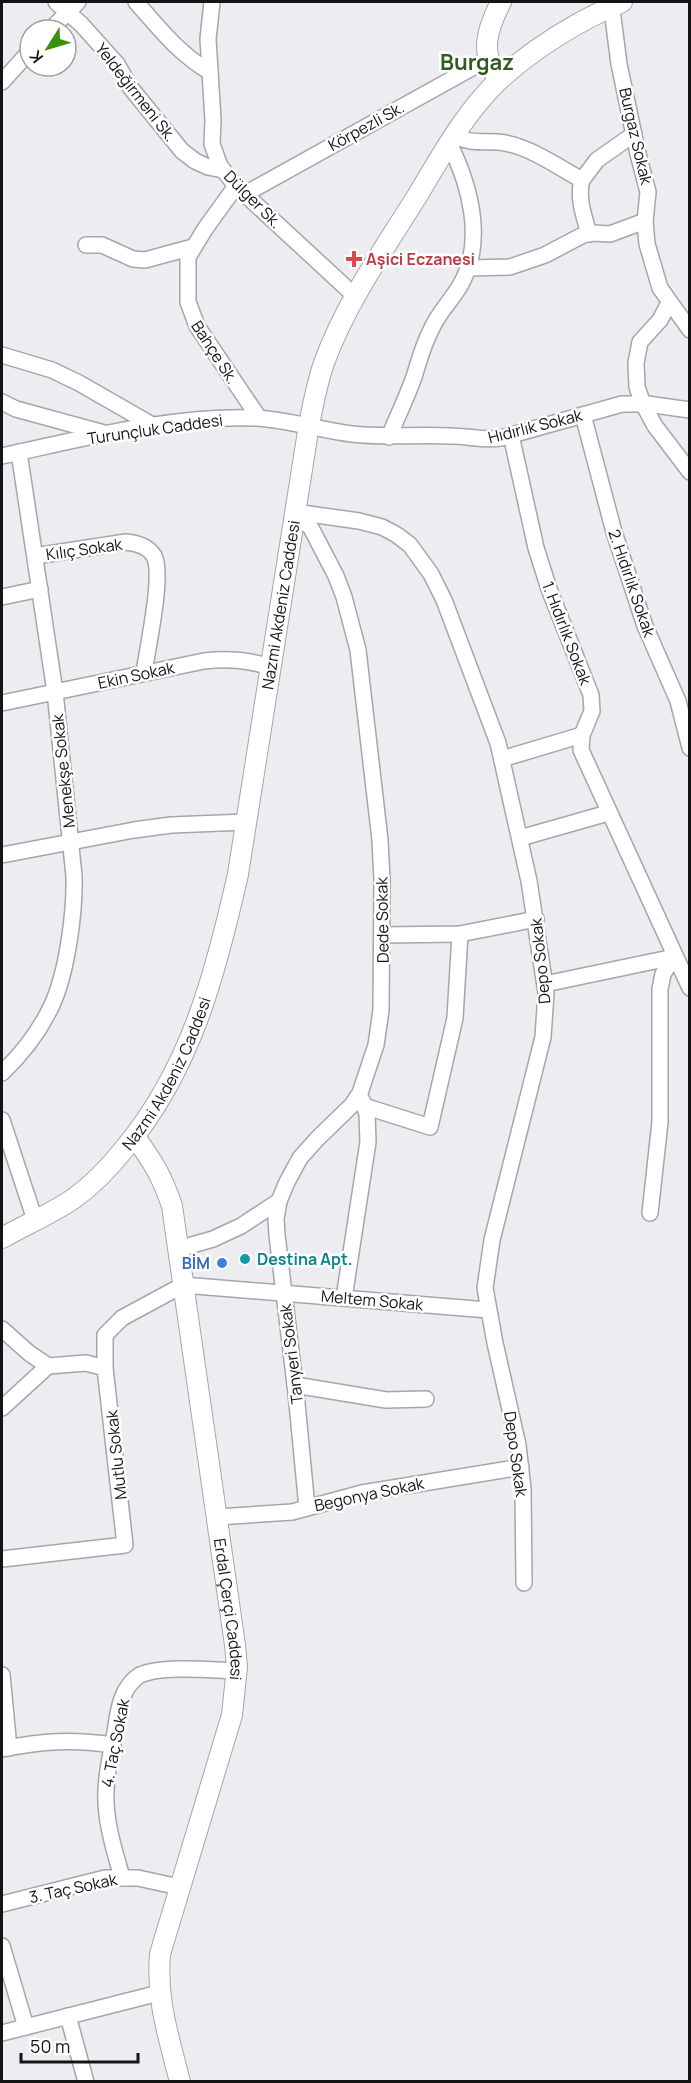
<svg xmlns="http://www.w3.org/2000/svg" width="691" height="2083" font-family="Manrope,sans-serif">
  <style>
    .lines { fill: none; stroke-linecap: round; stroke-linejoin: round }
    .minor-casing { stroke: #a6a5a9; stroke-width: 18 }
    .tertiary-casing { stroke: #a6a5a9; stroke-width: 22 }
    .minor { stroke: #fff; stroke-width: 15 }
    .tertiary { stroke: #fff; stroke-width: 20 }
    .health-dot { fill: #e0444e; stroke: #fff; stroke-width: 2 }
    .culture-dot { fill: #0f9aa8; stroke: #fff; stroke-width: 2 }
    .shop-dot { fill: #3f7fe0; stroke: #fff; stroke-width: 2 }
    .labels { text-anchor: middle; dominant-baseline: central; stroke-width: 5; stroke-linejoin: round; paint-order: stroke }
    .street-label { font-size: 16px; fill: #141415; stroke: #fff }
    .health-label { font-size: 16px; font-weight: bold; fill: #be3a42; stroke: #fff; text-anchor: start }
    .culture-label { font-size: 16px; font-weight: bold; fill: #0d838f; stroke: #fff; text-anchor: start }
    .shop-label { font-size: 16px; font-weight: bold; fill: #366cbe; stroke: #fff; text-anchor: end }
    .district-label { font-size: 22px; font-weight: bold; fill: #305b22; stroke: #fff }
  </style>
  <rect width="100%" height="100%" fill="#ededf1"/>
  <g class="lines">
    <g class="minor-casing">
      <g id="minor">
        <polyline points="56,2 81,24 117,64 130,87 182,151 195,161 208,167 223,170"/>
        <path d="M136,2C159,28 179,54 210,72"/>
        <polyline points="212,2 208,39 213,120 212,144 220,166 236,186 355,296"/>
        <polyline points="611,2 619,64 638,154 648,192 645,221 647,244 660,288 690,330"/>
        <polyline points="50,30 78,2"/>
        <polyline points="2,82 30,51"/>
        <path d="M454,136C473,145 486,140 505,143C532,148 558,167 582,180L597,160L634,134"/>
        <path d="M582,180C577,198 584,216 589,234"/>
        <polyline points="236,186 205,229 188,257 188,302 197,326 259,418"/>
        <polyline points="245,194 488,59"/>
        <polyline points="86,245 102,245 133,259 145,260 193,247"/>
        <polyline points="468,268 510,267 545,255 583,235 593,233 610,234 645,221"/>
        <polyline points="669,303 660,320 640,342 636,363 637,387 643,404 655,426 690,472"/>
        <polyline points="2,355 52,370 79,383 154,426"/>
        <polyline points="2,402 16,409 104,433"/>
        <polyline points="583,415 614,532 645,626 678,701 690,748"/>
        <polyline points="511,435 536,548 549,589 591,695 592,711 582,735 581,750 690,988"/>
        <path d="M389,437C397,417 407,397 414,377C419,361 423,345 431,330C438,313 452,300 461,284C485,240 470,185 449,143"/>
        <path d="M2,456C85,438 172,415 257,418C289,420 320,430 352,434C385,438 418,434 451,436C469,436 484,441 501,438L622,404H647L690,410"/>
        <polyline points="295,512 359,521 382,527 397,535 410,545 431,574 444,600 498,743 529,881 546,993 543,1037 492,1240 485,1288 495,1343 518,1445 523,1489 524,1583"/>
        <path d="M35,556L126,542C137,543 148,546 154,556C164,575 147,649 144,673"/>
        <polyline points="2,597 40,589"/>
        <path d="M2,703L204,661C228,658 247,660 271,667"/>
        <polyline points="502,759 582,735"/>
        <polyline points="520,838 608,813"/>
        <polyline points="2,855 134,830 171,825 246,822"/>
        <polyline points="382,935 460,934 536,919"/>
        <polyline points="545,984 674,957"/>
        <path d="M2,1073C22,1054 39,1032 51,1007C67,974 75,912 74,876L55,692L19,452"/>
        <polyline points="364,1106 430,1127 455,1018 460,934"/>
        <polyline points="2,1120 35,1220"/>
        <polyline points="279,1201 276,1219 277,1235 296,1393 307,1508"/>
        <polyline points="650,1213 660,1122 660,989 663,974 674,957"/>
        <polyline points="178,1249 213,1239 241,1226 279,1201 287,1182 300,1158 317,1139 352,1105 360,1093 376,1045 381,1010 382,880 380,840 358,650 344,597 336,576 311,528 295,512"/>
        <polyline points="344,1298 368,1142 367,1114 362,1100"/>
        <polyline points="2,1329 29,1353 48,1366 2,1408"/>
        <polyline points="48,1366 86,1363 105,1368"/>
        <polyline points="295,1385 386,1400 426,1399"/>
        <polyline points="217,1517 292,1512 362,1493 521,1467"/>
        <polyline points="2,1559 125,1545 105,1368 105,1335 122,1318 183,1285 488,1310"/>
        <polyline points="2,1675 9,1748"/>
        <path d="M2,1749C43,1741 71,1739 113,1745"/>
        <path d="M122,1877C116,1856 109,1835 107,1814C103,1786 110,1759 115,1732C117,1720 118,1707 123,1696C126,1688 133,1679 140,1675C162,1665 212,1670 237,1671"/>
        <polyline points="2,1904 105,1878 138,1878 179,1887"/>
        <polyline points="2,1946 26,2027"/>
        <polyline points="68,2016 86,2082"/>
        <polyline points="2,2033 159,1993"/>
      </g>
    </g>
    <g class="tertiary-casing">
      <g id="tertiary">
        <path d="M499,80C479,53 487,29 501,2"/>
        <path id="s1" d="M135,1137C153,1162 162,1176 172,1206L235,1645L237,1667L232,1715L160,1954C156,2001 169,2037 180,2082"/>
        <path id="s2" d="M2,1238C25,1225 51,1214 73,1199C93,1185 110,1167 125,1148C191,1069 216,972 238,874L309,425C313,404 317,383 324,363C346,302 385,248 419,193C443,153 466,111 500,79C538,45 576,22 622,2"/>
      </g>
    </g>
    <use href="#minor" class="minor"/>
    <use href="#tertiary" class="tertiary"/>
  </g>
  <path class="health-dot" d="M351 250h6v6h6v6h-6v6h-6v-6h-6v-6h6z"/>
  <circle class="culture-dot" cx="245" cy="1259" r="6"/>
  <circle class="shop-dot" cx="222" cy="1263" r="6"/>
  <g class="labels">
    <g class="street-label">
      <text transform="translate(136 92) rotate(52)">Yeldeğirmeni Sk.</text>
      <text transform="translate(366 126) rotate(-29)">Körpezli Sk.</text>
      <text transform="translate(636 136) rotate(77)">Burgaz Sokak</text>
      <text transform="translate(253 199) rotate(45)">Dülger Sk.</text>
      <text transform="translate(215 352) rotate(57)">Bahçe Sk.</text>
      <text transform="translate(535 426) rotate(-14)">Hıdırlık Sokak</text>
      <text transform="translate(155 429) rotate(-8)">Turunçluk Caddesi</text>
      <text transform="translate(84 549) rotate(-8)">Kılıç Sokak</text>
      <text transform="translate(632 583) rotate(71)">2. Hıdırlık Sokak</text>
      <text stroke="none"><textPath href="#s2" startOffset="726">Nazmi Akdeniz Caddesi</textPath></text>
      <text transform="translate(567 633) rotate(69)">1. Hıdırlık Sokak</text>
      <text transform="translate(136 675) rotate(-12)">Ekin Sokak</text>
      <text transform="translate(63 771) rotate(-96)">Menekşe Sokak</text>
      <text transform="translate(382 920) rotate(-91)">Dede Sokak</text>
      <text transform="translate(540 961) rotate(-96)">Depo Sokak</text>
      <text stroke="none"><textPath href="#s2" startOffset="240">Nazmi Akdeniz Caddesi</textPath></text>
      <text transform="translate(372 1300) rotate(5)">Meltem Sokak</text>
      <text transform="translate(291 1354) rotate(-97)">Tanyeri Sokak</text>
      <text transform="translate(516 1454) rotate(82)">Depo Sokak</text>
      <text transform="translate(116 1455) rotate(-96)">Mutlu Sokak</text>
      <text transform="translate(369 1494) rotate(-12)">Begonya Sokak</text>
      <text stroke="none"><textPath href="#s1" startOffset="486">Erdal Çerçi Caddesi</textPath></text>
      <text transform="translate(115 1743) rotate(-79)">4. Taç Sokak</text>
      <text transform="translate(73 1888) rotate(-12)">3. Taç Sokak</text>
    </g>
    <g class="health-label">
      <text x="366" y="259">Aşici Eczanesi</text>
    </g>
    <g class="culture-label">
      <text x="257" y="1259">Destina Apt.</text>
    </g>
    <g class="shop-label">
      <text x="210" y="1263">BİM</text>
    </g>
    <g class="district-label">
      <text x="477" y="62">Burgaz</text>
    </g>
  </g>
  <rect width="691" height="2083" fill="none" stroke="#141415" stroke-width="6"/>
  <g transform="translate(48 48) rotate(233)"><circle r="28" fill="#ffffff" stroke="#a1a1a1" stroke-width="1.5"/>
  <path d="M0-4.5L10 22L0 15L-10 22Z" fill="#37930b"/>
  <text y="-9" font-size="16" font-weight="bold" text-anchor="middle" fill="#141415">K</text>
  </g>
  <path d="M21 2053v9h117v-9" fill="none" stroke="#141415" stroke-width="3"/>
  <text x="30" y="2053" font-size="18" fill="#141415" stroke="#ffffff" stroke-width="4.5" paint-order="stroke">50 m</text>
</svg>
